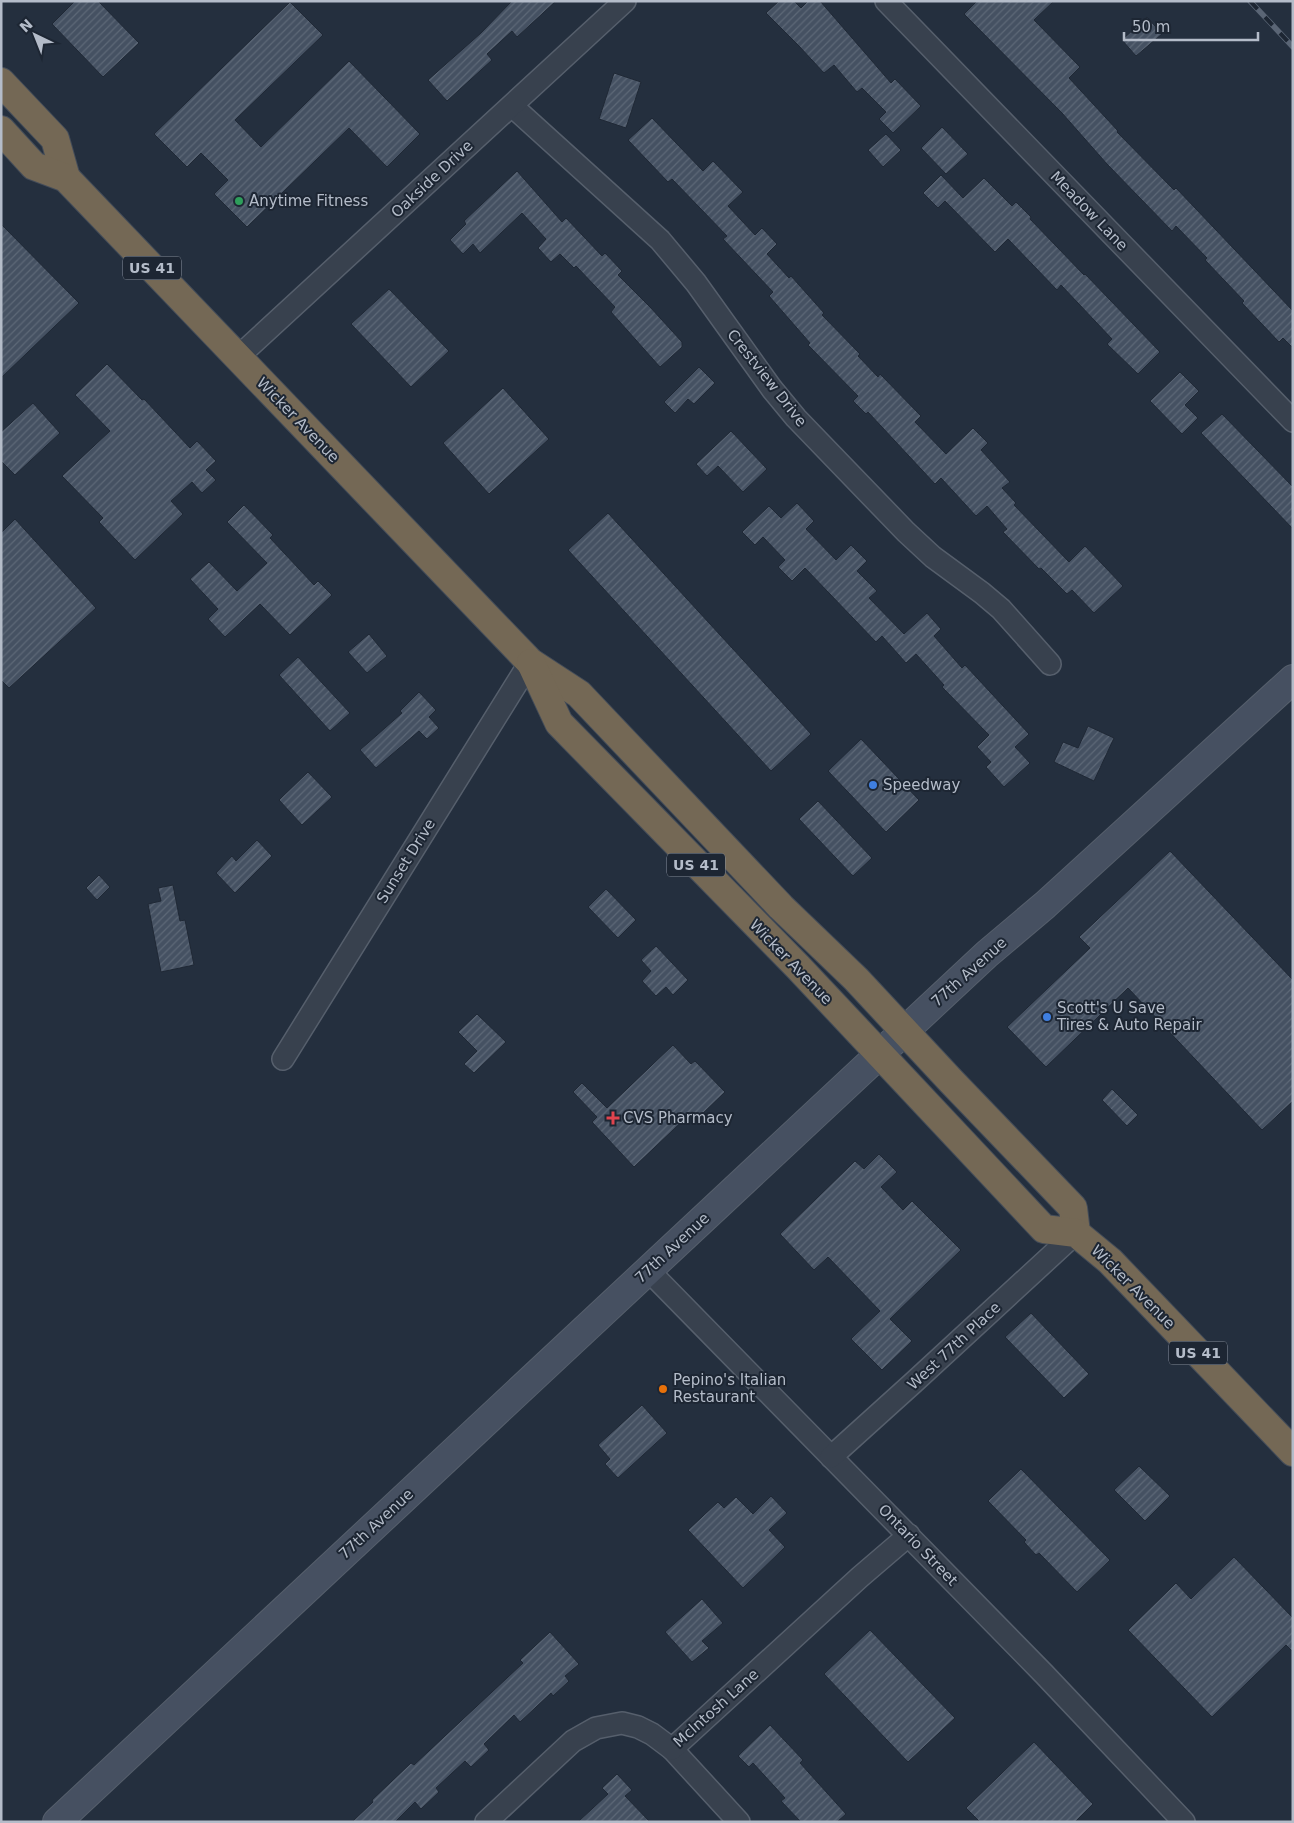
<svg xmlns="http://www.w3.org/2000/svg" width="1294" height="1823" font-family="'DejaVu Sans',sans-serif">
  <style>
    .building { fill: url(#building-hatch); stroke: #1f2835 }
    .lines { fill: none; stroke-linecap: round; stroke-linejoin: round }
    .street-casing { stroke: #565f6c; stroke-width: 24 }
    .secondary-casing { stroke: #565f6c; stroke-width: 30 }
    .highway-casing { stroke: #434c59; stroke-width: 30 }
    .street { stroke: #38414e; stroke-width: 21 }
    .secondary { stroke: #465061; stroke-width: 28 }
    .highway { stroke: #746855; stroke-width: 28 }
    .rail-casing { stroke: #5a6575; stroke-width: 5.5 }
    .rail { stroke: #1d2633; stroke-width: 4; stroke-dasharray: 11; stroke-linecap: butt }
    .leisure-dot { fill: #2e9e5b; stroke: #1d2633; stroke-width: 2 }
    .shop-dot { fill: #3f7fe0; stroke: #1d2633; stroke-width: 2 }
    .health-dot { fill: #e0444e; stroke: #1d2633; stroke-width: 2 }
    .food-dot { fill: #e8710a; stroke: #1d2633; stroke-width: 2 }
    .labels { text-anchor: middle; dominant-baseline: central; stroke-width: 4; stroke-linejoin: round; paint-order: stroke }
    .shield { fill: #1d2633; stroke: #878f9c; stroke-width: 1 }
    .shield-label { font-size: 14px; font-weight: bold; fill: #b4bcc9 }
    .street-label { font-size: 15px; fill: #b4bcc9; stroke: #1d2633 }
    .poi-label { font-size: 15px; fill: #b4bcc9; stroke: #1d2633; text-anchor: start }
  </style>
  <defs>
    <pattern id="building-hatch" width="6" height="6" patternUnits="userSpaceOnUse" patternTransform="scale(1.25)"><rect width="6" height="6" fill="#455162"/><path d="M-1 1l2-2M0 6l6-6M5 7l2-2" fill="none" stroke="#5d6877"/></pattern>
  </defs>
  <rect width="100%" height="100%" fill="#242f3e"/>
  <g class="building">
    <polygon points="75,1 98,1 139,43 103,77 52,24"/>
    <polygon points="512,1 556,1 517,37 512,31 487,54 492,60 447,101 428,80 481,33"/>
    <polygon points="779,1 794,1 801,8 808,1 820,1 891,83 895,79 921,106 893,133 879,119 886,112 862,88 857,92 834,65 824,73 799,46 766,13"/>
    <polygon points="977,1 1054,1 1034,20 1080,67 1069,78 1118,131 1117,132 1174,190 1176,188 1293,311 1293,348 1283,338 1279,342 1242,303 1244,301 1205,260 1207,258 1176,226 1172,231 1107,164 1062,113 964,14"/>
    <polygon points="290,2 323,35 235,120 261,147 349,61 420,134 387,167 349,128 247,227 214,194 228,180 201,153 187,167 154,134"/>
    <polygon points="1147,17 1162,34 1136,56 1122,40"/>
    <polygon points="614,73 641,82 626,128 599,119"/>
    <polygon points="652,118 703,171 713,161 743,192 728,206 755,235 762,228 777,244 767,254 789,278 791,276 824,313 822,315 860,354 858,356 878,377 880,374 921,416 915,422 946,454 973,428 988,443 981,450 1010,482 1002,488 1016,503 1014,505 1069,562 1085,546 1123,586 1094,613 1072,590 1067,594 1041,568 1039,569 1003,532 1007,529 987,506 976,516 941,478 935,484 868,412 866,414 853,401 858,396 808,345 810,343 769,296 773,292 723,239 727,236 672,179 668,182 628,140"/>
    <polygon points="942,127 968,154 946,174 921,148"/>
    <polygon points="886,134 901,150 883,167 868,150"/>
    <polygon points="517,171 562,222 566,218 602,256 605,253 622,271 618,275 650,307 682,342 682,347 660,367 611,312 615,307 576,266 574,268 560,254 551,262 538,248 546,239 522,213 480,253 473,244 463,254 450,240 466,224 464,221"/>
    <polygon points="941,175 963,198 984,178 1012,206 1016,202 1031,217 1030,219 1084,275 1085,274 1160,352 1138,374 1107,344 1112,339 1061,285 1057,290 1008,239 995,252 945,201 938,208 923,193"/>
    <polygon points="1,224 79,303 1,378"/>
    <polygon points="389,289 449,351 411,387 351,324"/>
    <polygon points="107,364 142,400 144,399 190,448 197,441 216,461 206,470 216,480 202,493 192,482 171,501 183,514 135,560 99,522 103,518 62,476 110,431 75,395"/>
    <polygon points="699,367 715,383 694,404 688,399 675,413 664,402"/>
    <polygon points="1180,372 1199,391 1185,405 1198,418 1182,434 1150,401"/>
    <polygon points="503,388 549,439 489,494 443,443"/>
    <polygon points="33,403 60,433 15,475 1,461 1,432"/>
    <polygon points="1222,414 1293,487 1293,529 1201,433"/>
    <polygon points="731,431 767,469 743,492 718,466 707,476 696,464"/>
    <polygon points="797,503 814,521 806,529 836,560 851,545 867,561 857,571 877,591 869,598 904,634 927,613 941,629 934,636 962,668 965,665 1029,734 1015,747 1030,763 1004,787 986,767 991,762 977,747 989,735 942,687 944,685 916,654 906,663 882,636 876,642 805,568 792,581 778,567 785,560 763,537 755,545 742,532 769,506 781,518"/>
    <polygon points="244,505 273,535 270,538 314,585 318,581 332,595 290,635 260,604 225,637 208,619 218,609 190,579 209,562 237,591 267,563 227,522"/>
    <polygon points="608,513 811,734 771,771 568,550"/>
    <polygon points="15,519 96,608 9,688 1,680 1,533"/>
    <polygon points="369,634 387,656 367,673 348,652"/>
    <polygon points="298,657 350,713 330,731 279,675"/>
    <polygon points="419,692 436,710 429,717 439,728 427,739 419,731 376,768 360,750 402,713 400,711"/>
    <polygon points="1088,726 1114,738 1094,781 1054,762 1063,742 1078,748"/>
    <polygon points="861,739 919,800 886,832 828,771"/>
    <polygon points="308,772 332,797 302,825 279,800"/>
    <polygon points="818,801 872,858 853,876 799,819"/>
    <polygon points="257,840 272,856 235,893 216,873 232,856 236,861"/>
    <polygon points="1170,851 1293,980 1293,1101 1262,1130 1128,988 1046,1067 1007,1027 1090,948 1079,937"/>
    <polygon points="99,875 110,887 97,900 86,888"/>
    <polygon points="173,885 180,921 185,920 194,965 161,972 148,904 161,901 158,888"/>
    <polygon points="606,889 636,920 618,938 588,907"/>
    <polygon points="656,946 688,980 673,995 666,987 656,996 642,981 651,971 641,960"/>
    <polygon points="477,1014 506,1042 474,1073 464,1064 477,1051 458,1032"/>
    <polygon points="673,1045 691,1064 695,1061 725,1092 698,1118 692,1112 634,1167 592,1122 597,1117 573,1092 582,1083 607,1108"/>
    <polygon points="1112,1089 1138,1115 1127,1126 1102,1100"/>
    <polygon points="879,1154 897,1172 881,1187 903,1210 912,1201 961,1250 890,1319 912,1341 882,1370 851,1339 880,1311 828,1257 814,1270 780,1234 855,1161 864,1169"/>
    <polygon points="1031,1313 1089,1374 1064,1398 1005,1337"/>
    <polygon points="642,1405 667,1433 618,1478 605,1464 610,1459 598,1445"/>
    <polygon points="1139,1466 1170,1496 1145,1521 1114,1490"/>
    <polygon points="1021,1469 1110,1560 1077,1592 1039,1553 1036,1555 1024,1542 1026,1540 988,1501"/>
    <polygon points="771,1496 787,1513 769,1530 785,1547 743,1588 688,1530 718,1502 724,1508 736,1497 753,1514"/>
    <polygon points="1234,1557 1293,1618 1293,1652 1286,1645 1212,1717 1128,1630 1176,1583 1191,1599"/>
    <polygon points="702,1599 723,1623 702,1641 709,1648 692,1662 665,1632"/>
    <polygon points="870,1630 955,1718 908,1762 824,1674"/>
    <polygon points="550,1632 579,1664 565,1676 569,1681 553,1696 551,1693 520,1722 514,1715 484,1744 489,1750 471,1767 465,1761 436,1788 439,1792 421,1809 415,1802 395,1822 352,1822 373,1802 372,1800 411,1763 414,1765 523,1663 520,1660"/>
    <polygon points="770,1725 803,1760 800,1763 846,1814 837,1822 801,1822 781,1801 785,1798 753,1763 749,1767 738,1756"/>
    <polygon points="1034,1742 1093,1804 1075,1822 980,1822 966,1808"/>
    <polygon points="617,1774 632,1790 625,1796 650,1822 578,1822 608,1794 602,1788"/>
  </g>
  <g class="lines">
    <g class="street-casing">
      <g id="street">
        <polyline points="886,1 1293,421"/>
        <polyline points="512,106 660,240 696,283 772,389 796,418 906,532 933,557 982,593 1001,609 1050,664"/>
        <polyline points="238,357 625,1"/>
        <polyline points="283,1059 530,662"/>
        <polyline points="648,1270 1044,1674 1184,1822"/>
        <polyline points="831,1457 913,1383 1076,1233"/>
        <polyline points="672,1749 739,1822"/>
        <polyline points="486,1822 573,1741 596,1728 622,1723 638,1727 652,1734 672,1749 860,1577 909,1535"/>
      </g>
    </g>
    <g class="secondary-casing">
      <polyline id="secondary" points="57,1822 987,954 1045,905 1293,679"/>
    </g>
    <g class="highway-casing">
      <g id="highway">
        <polyline points="1,82 55,139 66,178"/>
        <polyline points="1,130 34,166 66,178 530,662 579,694 781,907 856,979 951,1081 1073,1208 1076,1233"/>
        <polyline points="531,663 559,723 798,967 1044,1229 1076,1233 1110,1261 1293,1452"/>
      </g>
    </g>
    <use href="#street" class="street"/>
    <use href="#secondary" class="secondary"/>
    <use href="#highway" class="highway"/>
    <g class="rail-casing">
      <polyline id="rail" points="1250,1 1293,47"/>
    </g>
    <use href="#rail" class="rail"/>
  </g>
  <circle class="leisure-dot" cx="239" cy="201" r="5"/>
  <g class="shop-dot">
    <circle cx="873" cy="785" r="5"/>
    <circle cx="1047" cy="1017" r="5"/>
  </g>
  <path class="health-dot" d="M610.5 1110.5h5v5h5v5h-5v5h-5v-5h-5v-5h5z"/>
  <circle class="food-dot" cx="663" cy="1389" r="5"/>
  <g class="labels">
    <g class="shield">
      <rect x="123" y="256.5" width="58" height="23" rx="4"/>
      <rect x="667" y="853.5" width="58" height="23" rx="4"/>
      <rect x="1169" y="1341.5" width="58" height="23" rx="4"/>
    </g>
    <g class="shield-label">
      <text x="152" y="268">US 41</text>
      <text x="696" y="865">US 41</text>
      <text x="1198" y="1353">US 41</text>
    </g>
    <g class="street-label">
      <text transform="translate(432 179) rotate(-43)">Oakside Drive</text>
      <text transform="translate(1089 211) rotate(46)">Meadow Lane</text>
      <text transform="translate(767 378) rotate(52)">Crestview Drive</text>
      <text transform="translate(298 420) rotate(46)">Wicker Avenue</text>
      <text transform="translate(406 861) rotate(-58)">Sunset Drive</text>
      <text transform="translate(791 962) rotate(46)">Wicker Avenue</text>
      <text transform="translate(969 972) rotate(-42)">77th Avenue</text>
      <text transform="translate(672 1248) rotate(-43)">77th Avenue</text>
      <text transform="translate(1133 1287) rotate(45)">Wicker Avenue</text>
      <text transform="translate(954 1346) rotate(-43)">West 77th Place</text>
      <text transform="translate(376 1524) rotate(-43)">77th Avenue</text>
      <text transform="translate(918 1545) rotate(46)">Ontario Street</text>
      <text transform="translate(716 1708) rotate(-42)">Mclntosh Lane</text>
    </g>
    <g class="poi-label">
      <text x="249" y="201">Anytime Fitness</text>
      <text x="883" y="785">Speedway</text>
      <text x="1057" y="1008">Scott's U Save<tspan x="1057" dy="17">Tires &amp; Auto Repair</tspan></text>
      <text x="623" y="1118">CVS Pharmacy</text>
      <text x="673" y="1380">Pepino's Italian<tspan x="673" dy="17">Restaurant</tspan></text>
    </g>
  </g>
  <rect width="1294" height="1823" fill="none" stroke="#b4bcc9" stroke-width="5"/>
  <g transform="translate(35 35) rotate(317)" stroke="#1d2633" stroke-width="4" paint-order="stroke">
  <path d="M0-4L9 19L0 12L-9 19Z" fill="#b4bcc9"/>
  <text y="-8" font-size="14" font-weight="bold" text-anchor="middle" fill="#b4bcc9">N</text>
  </g>
  <path d="M1124 32v8h134v-8" fill="none" stroke="#b4bcc9" stroke-width="2.5"/>
  <text x="1132" y="32" font-size="15" fill="#b4bcc9" stroke="#1d2633" stroke-width="4" paint-order="stroke">50 m</text>
</svg>
